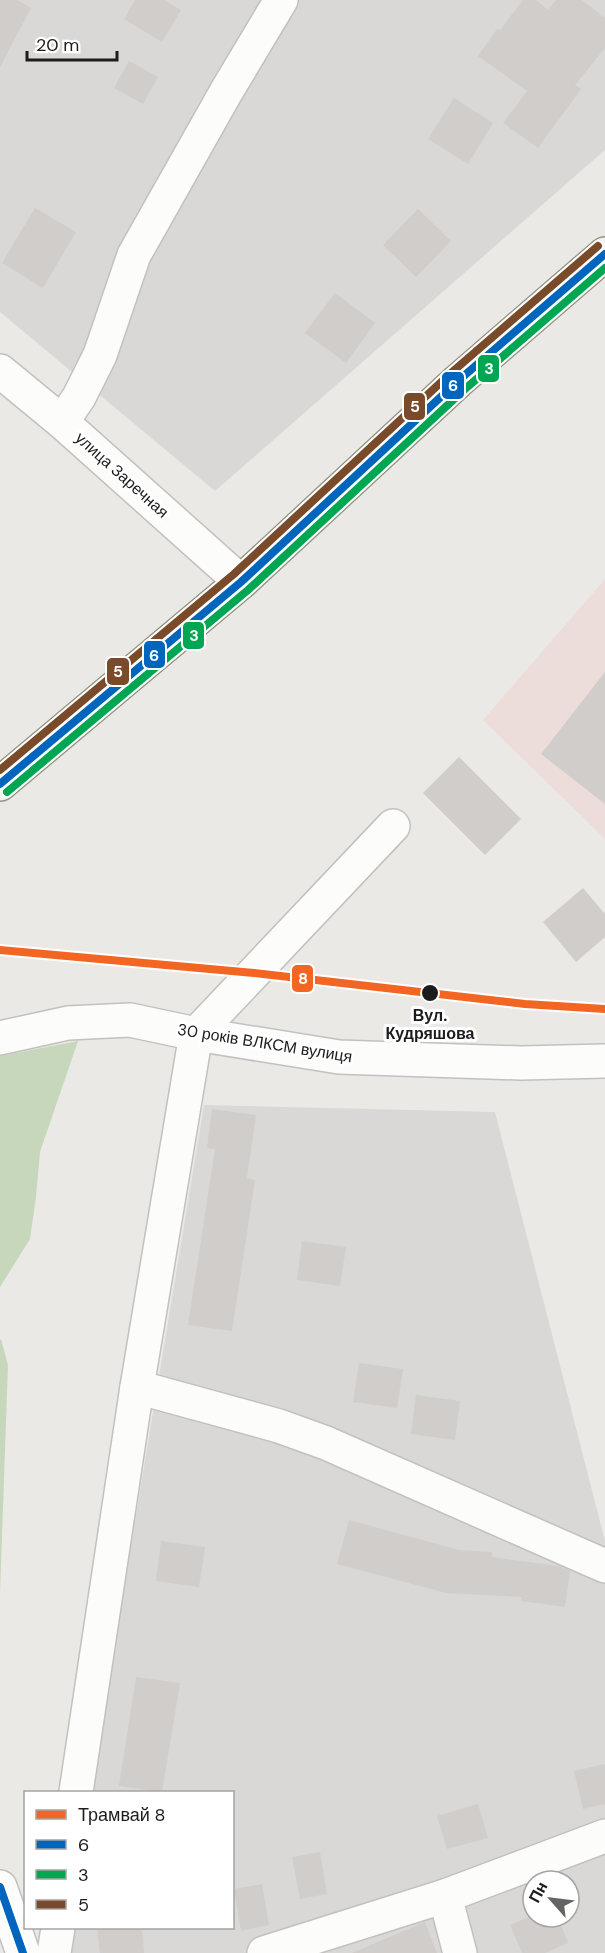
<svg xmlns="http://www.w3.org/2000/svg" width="605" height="1953" font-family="'DM Sans',sans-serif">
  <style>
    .residential { fill: #dad8d6; fill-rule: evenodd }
    .commercial { fill: #ecdddb }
    .forest { fill: #c7d7bc }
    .building { fill: #d0cdca }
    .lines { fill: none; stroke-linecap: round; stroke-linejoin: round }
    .minor-casing { stroke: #c2c1bf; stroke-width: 36 }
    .tertiary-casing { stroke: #c2c1bf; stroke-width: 36 }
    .secondary-casing { stroke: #91927f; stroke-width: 36 }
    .minor { stroke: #fcfcfb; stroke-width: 33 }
    .tertiary { stroke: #fcfcfb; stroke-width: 33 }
    .secondary { stroke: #f1f2e9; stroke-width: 33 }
    .bus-1-casing { stroke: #fff; stroke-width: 12 }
    .bus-2-casing { stroke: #fff; stroke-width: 12 }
    .bus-3-casing { stroke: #fff; stroke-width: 12 }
    .bus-1 { stroke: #0065bd; stroke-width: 8 }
    .bus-2 { stroke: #00a651; stroke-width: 8 }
    .bus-3 { stroke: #7a4b2a; stroke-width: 8 }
    .tram-1-casing { stroke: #fff; stroke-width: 12 }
    .tram-1 { stroke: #f26522; stroke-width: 8 }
    .stop-dot { fill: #1c1c1c; stroke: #fff; stroke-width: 2 }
    .labels { text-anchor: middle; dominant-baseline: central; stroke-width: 6; stroke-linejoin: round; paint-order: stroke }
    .street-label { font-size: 16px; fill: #1c1c1c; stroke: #fff }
    .stop-label { font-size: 16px; font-weight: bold; fill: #1c1c1c; stroke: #fff }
    .line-badge { stroke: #fff; stroke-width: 2 }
    .badge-label { font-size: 16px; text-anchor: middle; font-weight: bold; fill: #fff }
  </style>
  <rect width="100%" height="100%" fill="#ebe9e5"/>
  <g class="residential">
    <polygon points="0,0 605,0 605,150 215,491 0,312"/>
    <path d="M204,1105L495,1112L605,1541V1953H63L67,1928H232V1792H90ZM533,1881H569V1917H533Z"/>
  </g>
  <polygon class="commercial" points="605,579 605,839 483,720"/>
  <g class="forest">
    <polygon points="78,1041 40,1152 36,1197 30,1239 0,1287 0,1056"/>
    <polygon points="1,1339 8,1365 0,1593 0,1340"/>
  </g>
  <g class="building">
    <polygon points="0,0 17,0 31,8 0,67"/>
    <polygon points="135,0 164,0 181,10 162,42 124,19"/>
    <polygon points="523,0 536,0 548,10 556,0 582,0 605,18 605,48 575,85 581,89 538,148 503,123 527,91 478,56 497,29 500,30"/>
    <polygon points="129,61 158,77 143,104 114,88"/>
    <polygon points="454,98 493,123 468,164 428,139"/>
    <polygon points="35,208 76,232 43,288 2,263"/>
    <polygon points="418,209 451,241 416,277 383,245"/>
    <polygon points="335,293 375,323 346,363 305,333"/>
    <polygon points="605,672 605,804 541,754"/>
    <polygon points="459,757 521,819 485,855 423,793"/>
    <polygon points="583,888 605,914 605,937 576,962 543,922"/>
    <polygon points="212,1109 256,1115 247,1178 255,1180 232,1331 188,1325 215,1149 207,1148"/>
    <polygon points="302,1241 346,1247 340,1286 297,1280"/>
    <polygon points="359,1363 403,1369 397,1408 353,1402"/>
    <polygon points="416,1395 460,1401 455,1440 411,1434"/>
    <polygon points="349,1520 459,1550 492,1552 492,1557 559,1566 570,1571 565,1607 521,1601 522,1597 446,1593 337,1564"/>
    <polygon points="161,1541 205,1547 199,1587 156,1581"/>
    <polygon points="136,1677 180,1683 162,1792 119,1786"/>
    <polygon points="605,1764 605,1804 583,1809 574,1771"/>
    <polygon points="478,1804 488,1838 447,1849 437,1816"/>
    <polygon points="320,1852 327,1894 300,1899 292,1857"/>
    <polygon points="262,1884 269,1925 241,1931 234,1889"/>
    <polygon points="528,1917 558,1917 568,1943 545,1953 522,1953 510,1925"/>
    <polygon points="425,1922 437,1953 352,1953"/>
    <polygon points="97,1928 142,1928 144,1953 100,1953"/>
  </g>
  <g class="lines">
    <g class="minor-casing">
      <g id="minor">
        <polyline points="0,371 62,422 241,582"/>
        <polyline points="62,422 79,397 100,355 134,255 226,92 281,0"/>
        <polyline points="0,1038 68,1023 130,1020 196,1034 339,1057 521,1063 605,1061"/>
        <polyline points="137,1387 279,1426 326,1443 605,1566"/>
        <polyline points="76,1792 137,1387 196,1034 393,826"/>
        <polyline points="445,1896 460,1953"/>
        <polyline points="54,1953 58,1928"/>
        <polyline points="264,1953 445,1896 605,1836"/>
      </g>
    </g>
    <g class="tertiary-casing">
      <polyline id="tertiary" points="0,1887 23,1953"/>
    </g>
    <g class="secondary-casing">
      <polyline id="secondary" points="0,784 241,582 458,381 605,254"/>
    </g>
    <use href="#minor" class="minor"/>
    <use href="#tertiary" class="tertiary"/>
    <use href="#secondary" class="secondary"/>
    <g class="bus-1-casing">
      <g id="bus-1">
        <polyline points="0,784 241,582 458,381 605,254"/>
        <polyline points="0,1887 23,1953"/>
      </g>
    </g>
    <g class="bus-2-casing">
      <polyline id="bus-2" points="7,792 248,590 465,389 605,268"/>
    </g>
    <g class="bus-3-casing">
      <polyline id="bus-3" points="0,770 234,574 451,373 598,246"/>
    </g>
    <use href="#bus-1" class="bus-1"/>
    <use href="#bus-2" class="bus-2"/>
    <use href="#bus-3" class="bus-3"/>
    <g class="tram-1-casing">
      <polyline id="tram-1" points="0,950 254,973 525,1004 605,1009"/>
    </g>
    <use href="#tram-1" class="tram-1"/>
  </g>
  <circle class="stop-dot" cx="430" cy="993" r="9"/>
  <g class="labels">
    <g class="street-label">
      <text transform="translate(122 475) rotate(42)">улица Заречная</text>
      <text transform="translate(265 1043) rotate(9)">30 років ВЛКСМ вулиця</text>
    </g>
    <g class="stop-label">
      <text x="430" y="1015">Вул.<tspan x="430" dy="18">Кудряшова</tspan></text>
    </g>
  </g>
  <g class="line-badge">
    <rect x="477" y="354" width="23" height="29" rx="6" fill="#00a651"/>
    <rect x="441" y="371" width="24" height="29" rx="6" fill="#0065bd"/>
    <rect x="403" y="392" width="23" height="29" rx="6" fill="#7a4b2a"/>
    <rect x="182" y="621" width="23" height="29" rx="6" fill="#00a651"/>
    <rect x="143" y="640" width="23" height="29" rx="6" fill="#0065bd"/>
    <rect x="106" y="657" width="24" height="29" rx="6" fill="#7a4b2a"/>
    <rect x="291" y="964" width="23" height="29" rx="6" fill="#f26522"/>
  </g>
  <g class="badge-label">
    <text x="489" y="374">3</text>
    <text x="453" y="391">6</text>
    <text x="415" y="412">5</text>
    <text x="194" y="641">3</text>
    <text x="154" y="661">6</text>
    <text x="118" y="677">5</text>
    <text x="303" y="984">8</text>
  </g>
  <rect x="24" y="1791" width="210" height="138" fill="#ffffff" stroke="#a4a4a4" stroke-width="1.5"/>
  <rect x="36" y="1810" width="30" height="9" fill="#f26522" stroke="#a4a4a4" stroke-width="1.5"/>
  <text x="78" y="1821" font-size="18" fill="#1c1c1c">Трамвай 8</text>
  <rect x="36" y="1840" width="30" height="9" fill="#0065bd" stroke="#a4a4a4" stroke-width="1.5"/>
  <text x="78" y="1851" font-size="18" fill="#1c1c1c">6</text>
  <rect x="36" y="1870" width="30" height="9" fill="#00a651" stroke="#a4a4a4" stroke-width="1.5"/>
  <text x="78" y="1881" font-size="18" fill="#1c1c1c">3</text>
  <rect x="36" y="1900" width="30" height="9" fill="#7a4b2a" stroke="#a4a4a4" stroke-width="1.5"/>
  <text x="78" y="1911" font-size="18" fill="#1c1c1c">5</text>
  <g transform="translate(551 1899) rotate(298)"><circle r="28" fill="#ffffff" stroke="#a4a4a4" stroke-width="1.5"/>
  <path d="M0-4.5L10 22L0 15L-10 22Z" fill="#646462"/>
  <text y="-9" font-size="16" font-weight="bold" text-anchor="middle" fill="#1c1c1c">Пн</text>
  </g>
  <path d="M27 51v9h90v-9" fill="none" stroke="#1c1c1c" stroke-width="3"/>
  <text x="36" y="51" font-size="18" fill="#1c1c1c" stroke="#ffffff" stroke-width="4.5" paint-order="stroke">20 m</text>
</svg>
